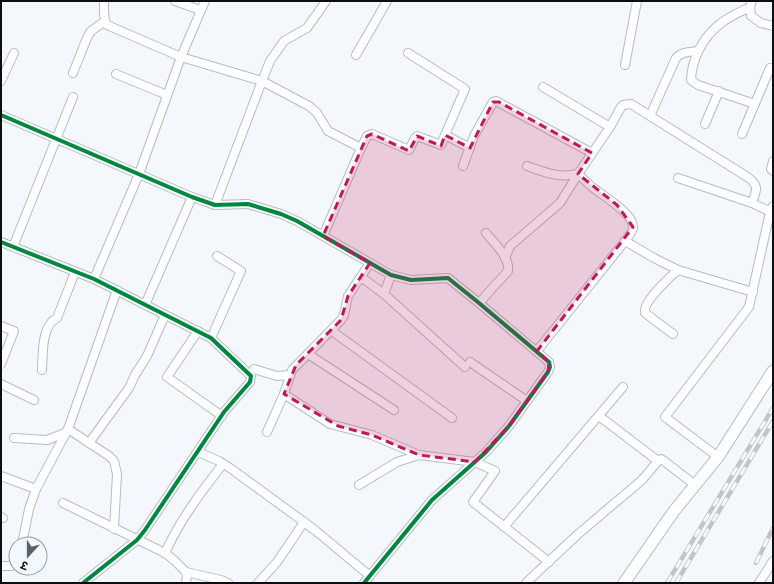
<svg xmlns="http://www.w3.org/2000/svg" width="774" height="584" font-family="Poppins,'Noto Sans Devanagari',sans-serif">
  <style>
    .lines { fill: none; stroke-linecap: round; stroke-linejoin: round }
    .street-casing { stroke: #b8bcbf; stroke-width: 10 }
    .secondary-casing { stroke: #b8bcbf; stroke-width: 13 }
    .street { stroke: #fdfeff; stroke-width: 8 }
    .secondary { stroke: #fdfeff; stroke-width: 11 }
    .rail-casing { stroke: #c4c4c6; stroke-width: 4.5 }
    .rail { stroke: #f1f8ff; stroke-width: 3; stroke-dasharray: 9; stroke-linecap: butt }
    .cycleway-casing { stroke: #f1f8ff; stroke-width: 6 }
    .cycleway { stroke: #00873e; stroke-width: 4 }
    .marked { fill: #c2185b; fill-opacity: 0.2; stroke: #c2185b; stroke-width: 3; stroke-dasharray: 8 5; stroke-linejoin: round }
  </style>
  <rect width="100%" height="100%" fill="#f4f8fc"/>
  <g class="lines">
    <g class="street-casing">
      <g id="street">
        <path d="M104,1C104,10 103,18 107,25L181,57L262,81L270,61L284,41L307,28L326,1"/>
        <polyline points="175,1 200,10"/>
        <polyline points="752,1 750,7 751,16 761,23 773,26"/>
        <path d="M750,7C740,12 728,17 720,24C703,37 692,58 691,80L698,85L755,104"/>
        <polyline points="408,53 465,89 445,135"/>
        <polyline points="356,55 387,1"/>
        <polyline points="625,65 637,1"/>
        <polyline points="73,73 87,38 91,31 105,21"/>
        <polyline points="116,74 167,95"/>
        <polyline points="1,81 14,53"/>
        <polyline points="543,87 610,127"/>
        <polyline points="1,115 192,197 215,205 248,204 281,214 297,221 391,275 411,280 448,278 479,303 549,362 550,367 548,372 509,426 486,452 432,500 364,583"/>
        <path d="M650,116L676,58C681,52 689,52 697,51"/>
        <polyline points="705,124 719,91"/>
        <polyline points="742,134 770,68"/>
        <polyline points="361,148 367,136 372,134 409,150 415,138 417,136 441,145 445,135 470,148"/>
        <polyline points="773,161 771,169 773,171"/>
        <polyline points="463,166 474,136 493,102 496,101 592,153"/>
        <path d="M527,166C547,173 557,178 578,174L610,127L621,107L623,105L631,104L749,178C760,187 756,191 752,203"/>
        <polyline points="678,178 752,203 773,213"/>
        <polyline points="215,205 262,81 309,106 317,113 328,131 361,148 323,236"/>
        <polyline points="625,241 654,258 678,270 753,292"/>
        <polyline points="1,242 94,279 211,338 251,376 250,382 224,412 145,530 137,540 83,583"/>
        <polyline points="13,247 73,97"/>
        <path d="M505,258L510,246L560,203L578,174C583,178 587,183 592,187C602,195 634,214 633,227C633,232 628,237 625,241L537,351"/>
        <polyline points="361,277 384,294 465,367"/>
        <polyline points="94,279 139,174 181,57 205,1"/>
        <polyline points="384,294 391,275"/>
        <path d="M479,303L508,271C510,257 494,243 486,233"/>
        <polyline points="145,305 192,197"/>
        <polyline points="1,326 14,331 1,364"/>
        <polyline points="198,331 167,377 222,416"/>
        <polyline points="332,331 452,418"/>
        <path d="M673,334L645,313C642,302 670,277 678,270"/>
        <polyline points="211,338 241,271 217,256"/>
        <polyline points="308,354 394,410"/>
        <polyline points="470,362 527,401"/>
        <polyline points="254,369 277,376 290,375"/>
        <path d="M42,370C43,355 41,325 57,318L75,272"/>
        <polyline points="1,384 34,400"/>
        <polyline points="284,394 330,424 372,435 419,455"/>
        <polyline points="599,416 658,461"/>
        <polyline points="68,429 109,456 114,461 117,474 114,529"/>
        <polyline points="267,432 284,394 292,370 341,320 344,315 348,296 370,263"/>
        <polyline points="14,438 47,440 65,433"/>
        <polyline points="89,443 129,388 135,375 147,356 165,315"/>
        <polyline points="198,452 219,461 230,468 304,522 277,562 258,583"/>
        <polyline points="718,457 665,417 749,307 770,212 773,206"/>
        <polyline points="1,476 36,489"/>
        <polyline points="359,485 397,462 419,455 475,462 495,471 473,502 549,562"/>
        <polyline points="63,503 165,553 174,560 186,572 187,576 186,583"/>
        <polyline points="1,517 3,518"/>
        <polyline points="304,522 316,531 370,576"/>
        <polyline points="504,527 623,387"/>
        <polyline points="22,544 29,509 36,489 68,429 117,290"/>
        <path d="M165,553C180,520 201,492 223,464"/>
        <polyline points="1,566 11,566 16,562"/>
        <polyline points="186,572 221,580 228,583"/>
        <polyline points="526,583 577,535 642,480 658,461 661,459 664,461 695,485"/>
        <polyline points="759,583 773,561"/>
      </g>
    </g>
    <g class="secondary-casing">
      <polyline id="secondary" points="624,583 674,511 718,457 773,371"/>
    </g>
    <use href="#street" class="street"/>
    <use href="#secondary" class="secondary"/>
    <g class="rail-casing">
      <g id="rail">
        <polyline points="756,563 773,528"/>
        <polyline points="667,583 773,408"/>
        <polyline points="676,583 773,421"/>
      </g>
    </g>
    <use href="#rail" class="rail"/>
    <g class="cycleway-casing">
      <g id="cycleway">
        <polyline points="1,115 192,197 215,205 248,204 281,214 297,221 391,275 411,280 448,278 479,303 549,362 550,367 548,372 509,426 486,452 432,500 364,583"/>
        <polyline points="1,242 94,279 211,338 251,376 250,382 224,412 145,530 137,540 83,583"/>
      </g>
    </g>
    <use href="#cycleway" class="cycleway"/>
  </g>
  <path class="marked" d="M493,102H499L592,153L578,174L617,205L633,227L537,351L549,362L548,372L509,426L475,462L419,455L372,435L338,426L284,394L296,365L341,320L348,296L370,263L323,236L367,136L372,134L409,151L417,136L441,146L445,135L470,148Z"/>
  <rect width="774" height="584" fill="none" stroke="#0c0f12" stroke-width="4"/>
  <g transform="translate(28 556) rotate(201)"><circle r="19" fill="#f1f8ff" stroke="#959ba0"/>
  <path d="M0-3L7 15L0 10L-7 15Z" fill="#5d6164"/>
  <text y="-6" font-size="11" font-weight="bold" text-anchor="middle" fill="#0c0f12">उ</text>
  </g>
</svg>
